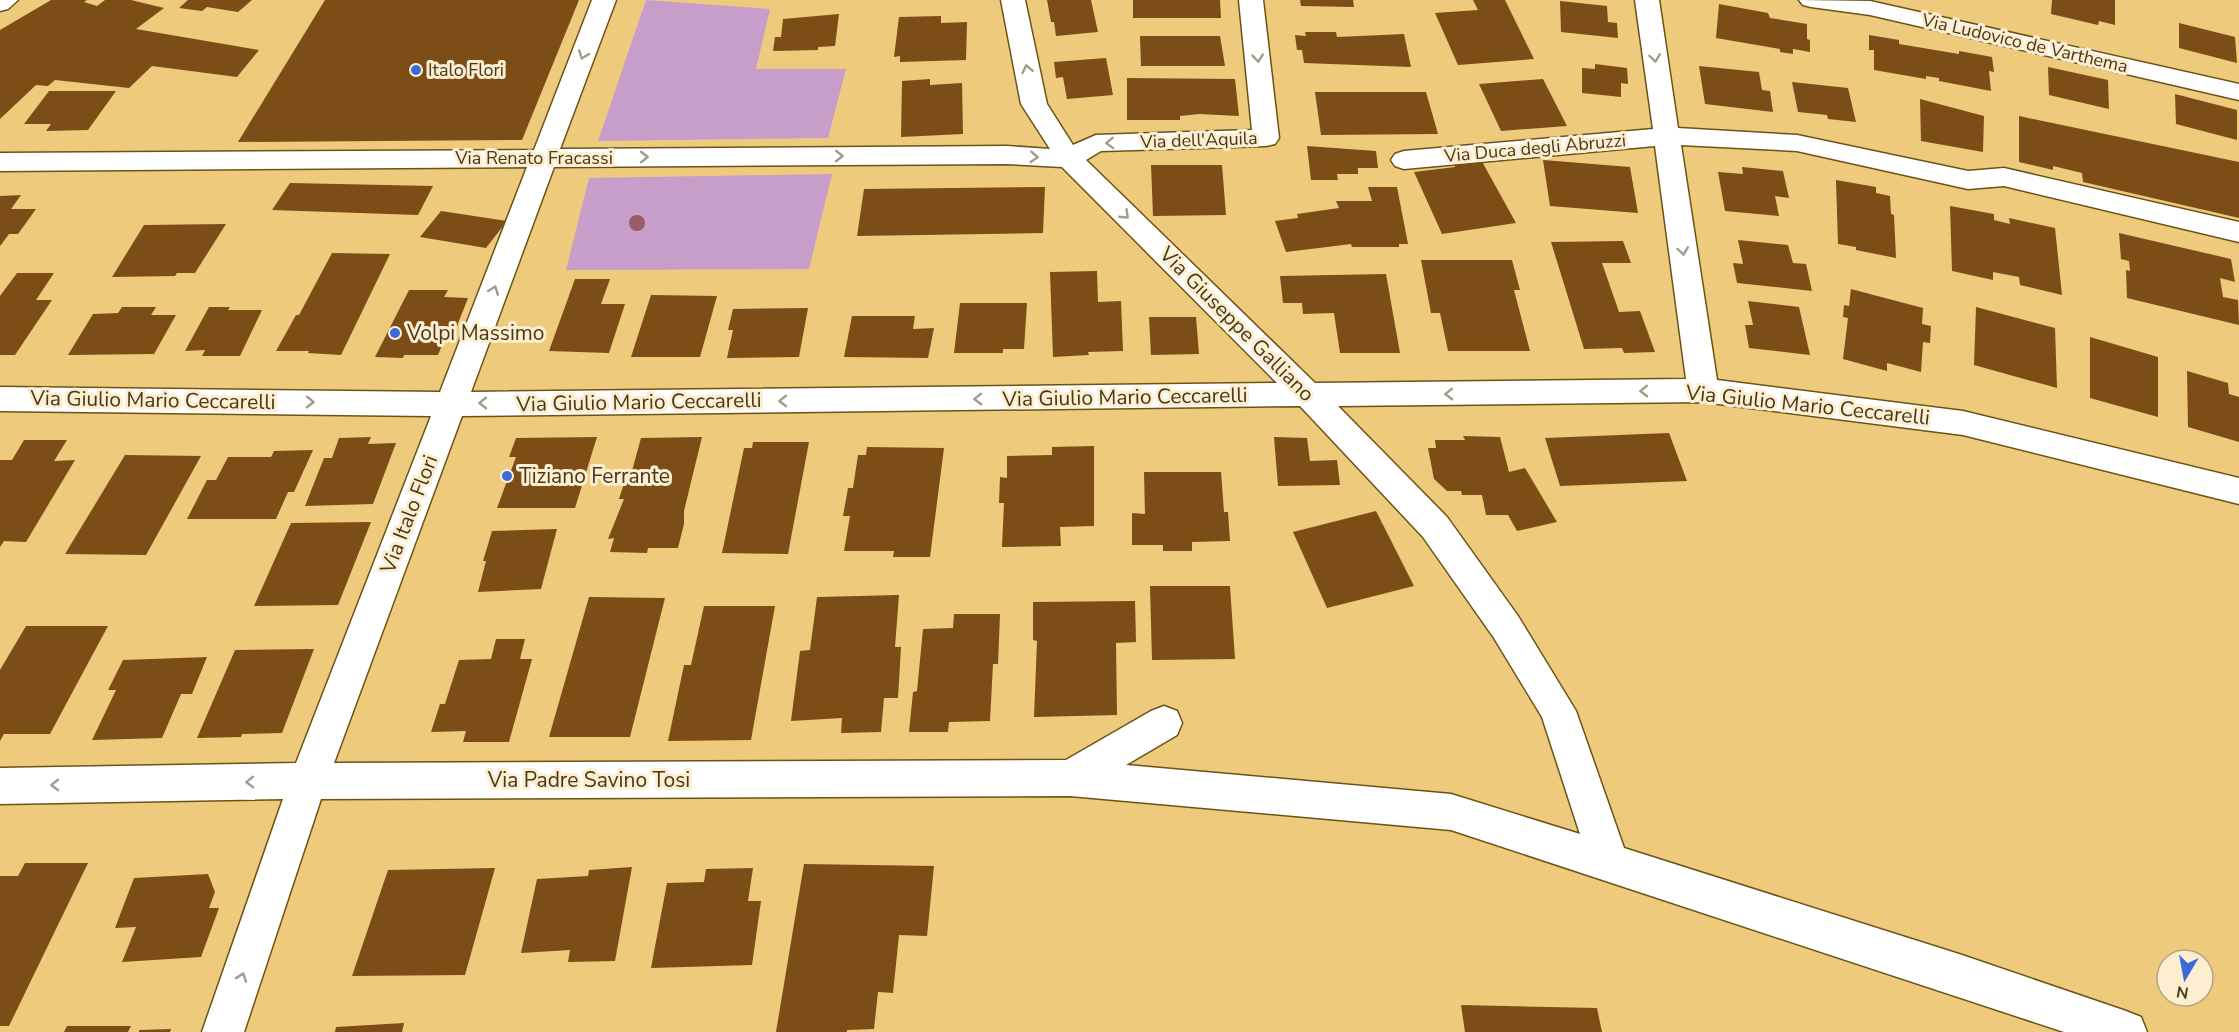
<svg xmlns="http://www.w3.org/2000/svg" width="2239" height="1032" font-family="'Nunito Sans',sans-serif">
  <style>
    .green { fill: #c79eca }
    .building { fill: #7c4d17 }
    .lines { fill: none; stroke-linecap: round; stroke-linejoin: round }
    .minor-casing { stroke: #6c5315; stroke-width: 3 }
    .minor { fill: #fff; fill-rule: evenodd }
    .tree { fill: #995d6a }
    .oneway { stroke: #a39c8c }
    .poi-dot { fill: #3c6ada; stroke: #fdeed1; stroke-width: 2 }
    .labels { text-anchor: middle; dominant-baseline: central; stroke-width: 6; stroke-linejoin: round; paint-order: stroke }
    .far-street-label { font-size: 18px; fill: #473818; stroke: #fdeed1 }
    .far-poi-label { font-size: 18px; fill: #473818; stroke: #fdeed1; text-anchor: start }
    .street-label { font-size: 21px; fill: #473818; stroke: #fdeed1 }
    .poi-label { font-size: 21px; fill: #473818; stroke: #fdeed1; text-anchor: start }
  </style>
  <rect width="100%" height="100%" fill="#eeca7d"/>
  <g class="green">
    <polygon points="646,0 770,9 756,69 846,69 828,138 598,141"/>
    <polygon points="832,174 809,269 566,270 589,178"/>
  </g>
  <g class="building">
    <polygon points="51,0 87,0 84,2 97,6 105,0 131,0 164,8 136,29 259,50 237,77 152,66 129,88 55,80 48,86 36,85 0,119 0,30"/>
    <polygon points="188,0 252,0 238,12 207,7 202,11 179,8"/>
    <polygon points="325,0 579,0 522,140 238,142"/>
    <polygon points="1047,0 1091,0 1098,32 1056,36 1054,22 1051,22"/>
    <polygon points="1133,0 1220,0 1221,18 1133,18"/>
    <polygon points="1300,0 1353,0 1354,7 1301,6"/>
    <polygon points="1473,0 1505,0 1534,59 1458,65 1435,13 1478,10"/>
    <polygon points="2052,0 2115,0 2115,25 2099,21 2098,25 2051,14"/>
    <polygon points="1560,1 1607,6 1608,22 1617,23 1618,38 1561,32"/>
    <polygon points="1719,4 1768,13 1770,18 1807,24 1807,39 1810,40 1810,52 1793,49 1793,54 1780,52 1780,49 1716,38"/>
    <polygon points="839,14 835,46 818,47 818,50 773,51 775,37 781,37 783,19"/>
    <polygon points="941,16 941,23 967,22 966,60 900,62 900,56 894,57 899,17"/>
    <polygon points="2179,23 2235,37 2237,63 2179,48"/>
    <polygon points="1305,32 1336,32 1337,37 1404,34 1411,67 1304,63 1302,50 1297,50 1295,35 1306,36"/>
    <polygon points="1869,35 1899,40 1899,44 1959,54 1959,51 1992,57 1994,72 1989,71 1991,91 1939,81 1939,78 1926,76 1926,79 1874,70 1874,50 1869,50"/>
    <polygon points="1140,36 1220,36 1225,66 1141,66"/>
    <polygon points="1106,58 1113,95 1067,99 1063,77 1056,78 1054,62"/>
    <polygon points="1595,64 1627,68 1628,84 1621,83 1621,97 1582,93 1582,68 1595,69"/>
    <polygon points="1699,66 1759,72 1762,90 1770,91 1773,112 1705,104"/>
    <polygon points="2048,67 2108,80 2109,109 2049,95"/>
    <polygon points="1127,78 1235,79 1239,116 1199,114 1180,116 1180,120 1127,120"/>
    <polygon points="930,79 930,85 962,83 963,134 901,137 902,81"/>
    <polygon points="1543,79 1567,126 1501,131 1479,84"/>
    <polygon points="1792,82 1848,88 1856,122 1828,119 1827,115 1798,112"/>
    <polygon points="49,91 116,91 88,130 46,131 51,124 24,124"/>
    <polygon points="1315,92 1426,92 1438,134 1321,135"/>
    <polygon points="2175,94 2237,110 2237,140 2176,124"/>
    <polygon points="1920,99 1984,116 1983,152 1921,141"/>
    <polygon points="2019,116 2239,162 2239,218 2083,182 2082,173 2053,166 2053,170 2019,162"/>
    <polygon points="1307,146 1376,151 1378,168 1358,168 1358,174 1337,174 1338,180 1311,180"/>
    <polygon points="1480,158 1516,223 1442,234 1414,172 1455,167 1453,162"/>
    <polygon points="1543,160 1630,167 1638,213 1550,206"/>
    <polygon points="1151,165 1222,165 1226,215 1153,216"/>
    <polygon points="1742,167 1783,171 1789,198 1775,196 1779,216 1725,211 1718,172 1743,174"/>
    <polygon points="1836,180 1876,187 1876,193 1890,196 1891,214 1894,215 1896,258 1856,250 1856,247 1838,244"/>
    <polygon points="290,183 433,186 418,215 272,210"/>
    <polygon points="1045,187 1043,233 857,236 864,189"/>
    <polygon points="1368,187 1397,187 1408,244 1399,244 1399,247 1352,247 1351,244 1286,252 1275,221 1298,218 1297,214 1339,208 1336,201 1372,201"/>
    <polygon points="21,195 11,209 36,209 18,234 9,234 0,246 0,196"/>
    <polygon points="1950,206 1994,214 1994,220 2010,224 2009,218 2055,228 2062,295 2020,285 2019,277 1993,272 1993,280 1952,271"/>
    <polygon points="441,211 507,221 486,248 420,237"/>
    <polygon points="226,224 195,273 177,273 175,276 112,277 144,225"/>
    <polygon points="2119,233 2231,259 2235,282 2220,278 2223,297 2238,300 2239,325 2127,298 2126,270 2130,271 2129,261 2121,259"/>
    <polygon points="1738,240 1788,245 1793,263 1806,264 1812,291 1737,283 1733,263 1743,264"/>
    <polygon points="1623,241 1631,263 1602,263 1619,312 1640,311 1655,352 1624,353 1622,348 1584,349 1551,242"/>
    <polygon points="332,253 390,254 341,355 308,353 309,351 276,351 296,315 299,315"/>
    <polygon points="1421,260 1512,260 1520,290 1514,290 1530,351 1448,351 1440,313 1431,313"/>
    <polygon points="1097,271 1098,302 1121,301 1123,351 1088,352 1089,355 1053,357 1050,272"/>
    <polygon points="17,273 54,273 36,300 52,300 15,355 0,355 0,296"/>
    <polygon points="1386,274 1400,353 1340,353 1334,313 1303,314 1302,303 1283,303 1280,276"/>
    <polygon points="575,279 610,279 601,304 625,304 609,353 549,351"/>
    <polygon points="1851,289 1923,308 1922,324 1931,326 1930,343 1923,342 1921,372 1887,363 1887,371 1843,359 1848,318 1843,317 1844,305 1849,306"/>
    <polygon points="409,290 448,290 444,297 468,298 457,326 450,326 438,355 404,355 403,358 375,357"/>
    <polygon points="651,295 717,296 700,357 631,357"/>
    <polygon points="1748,301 1799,307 1810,355 1749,348 1745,325 1753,325"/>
    <polygon points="960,303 1027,303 1024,349 1003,349 1003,353 954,353"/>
    <polygon points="122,307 156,307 151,315 176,315 154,354 68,355 93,314 118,313"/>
    <polygon points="209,307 230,307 228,310 262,310 240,356 202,356 205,350 185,351"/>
    <polygon points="1976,307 2055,328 2057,388 1974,365"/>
    <polygon points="808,308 799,357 727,358 733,330 728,330 733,309"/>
    <polygon points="852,316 915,316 913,329 934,328 928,358 844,357"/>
    <polygon points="1149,317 1196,317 1199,354 1151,355"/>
    <polygon points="2090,337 2158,357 2158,417 2090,398"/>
    <polygon points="2187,371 2228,383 2229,394 2239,397 2239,442 2188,427"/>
    <polygon points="1669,433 1687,481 1560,486 1545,438"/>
    <polygon points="1463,436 1500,437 1509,472 1525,468 1557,522 1517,531 1508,515 1486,515 1482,495 1462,495 1461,491 1447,491 1434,479 1428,448 1436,448 1435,440 1465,440"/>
    <polygon points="371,437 368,444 396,443 373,504 305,506 324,458 332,458 339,438"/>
    <polygon points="597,437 575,508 497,508 516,457 509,457 516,438"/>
    <polygon points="702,437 684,511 684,524 678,548 648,548 647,553 610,552 614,538 608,539 624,499 619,499 626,477 630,478 641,438"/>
    <polygon points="1274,437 1307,438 1310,461 1337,460 1340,485 1278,486"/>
    <polygon points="24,440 67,440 54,461 75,460 26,542 4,541 0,547 0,460 12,460"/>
    <polygon points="753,442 809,442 788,554 722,553 744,448 752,448"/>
    <polygon points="1094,446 1094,526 1060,527 1061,546 1002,547 1004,503 999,503 1000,477 1007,478 1007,456 1052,455 1052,447"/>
    <polygon points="867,447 944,448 930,557 893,557 894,551 844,551 850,516 843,516 848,488 853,488 858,455 866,455"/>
    <polygon points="313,450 294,492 288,492 276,519 187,519 207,480 216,480 228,457 271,457 274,451"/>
    <polygon points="125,455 201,456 146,555 65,554"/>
    <polygon points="1144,472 1221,472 1224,512 1228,512 1230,541 1192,542 1192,551 1163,551 1163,545 1132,545 1132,513 1145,514"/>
    <polygon points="1376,511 1414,586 1327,608 1293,532"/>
    <polygon points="371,522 338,605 254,606 291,523"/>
    <polygon points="557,529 541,589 478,592 486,561 483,561 492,531"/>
    <polygon points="1150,586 1230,586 1235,659 1152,660"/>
    <polygon points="899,595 895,647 901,647 898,698 884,698 881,732 841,733 842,718 791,721 800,651 810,650 817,597"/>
    <polygon points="589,597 665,598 630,737 549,737"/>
    <polygon points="1135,601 1136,642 1116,643 1117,715 1034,717 1037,641 1033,640 1033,602"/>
    <polygon points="704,606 775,606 751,740 668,741 684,665 691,665"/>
    <polygon points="954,614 1000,614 998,664 993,664 990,721 949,722 948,732 909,732 913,692 917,691 923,629 953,628"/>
    <polygon points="26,626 108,626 50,734 4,734 0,741 0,670"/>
    <polygon points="496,639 525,639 520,659 532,659 509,742 463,742 466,731 431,732 440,704 445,704 459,660 491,659"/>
    <polygon points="314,649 282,733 242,734 241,737 197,738 235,650"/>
    <polygon points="207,657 192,694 181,694 162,738 92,740 116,690 108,690 123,660"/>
    <polygon points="25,863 88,863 9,1026 0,1026 0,876 18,876"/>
    <polygon points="804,864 934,866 927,936 899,935 893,993 878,992 874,1029 847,1030 847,1032 776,1032"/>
    <polygon points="632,867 615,961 568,962 570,950 521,953 537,879 588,876 589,870"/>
    <polygon points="495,868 465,975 352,976 388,870"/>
    <polygon points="753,868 748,901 761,901 752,965 651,968 667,883 704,882 706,869"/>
    <polygon points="208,874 215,892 209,908 219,908 201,957 122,962 136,927 115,928 134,878"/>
    <polygon points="1461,1005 1597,1008 1602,1032 1465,1032"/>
    <polygon points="404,1023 402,1032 335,1032 336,1027"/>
    <polygon points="67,1026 131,1026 128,1032 64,1032"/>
    <polygon points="171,1029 170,1032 139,1032 139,1030"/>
  </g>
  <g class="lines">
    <g class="minor-casing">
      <g id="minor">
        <polygon points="0,0 18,0 8,9 0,11"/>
        <path d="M592,0H616L560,149L1007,146L1050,149L1021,104L1001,0H1025L1047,104L1073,145L1096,135L1252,130L1239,0H1263L1279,138L1275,144L1266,146L1101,151L1086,160L1315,383L1686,379L1655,146L1404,169L1395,166L1391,160L1395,154L1404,151L1653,129L1635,0H1659L1678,128L1797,135L1968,171L2004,168L2239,222V242L2004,186L1968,189L1797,151L1681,145L1717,380L1963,411L2239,478V504L1963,435L1703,402L1338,406L1447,517L1518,616L1576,711L1624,848L1962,955L2126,1011L2141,1017L2147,1032H2064L1451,830L1070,796L321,799L244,1032H202L283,799L0,804V768L296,763L431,416L0,411V387L440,392L527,167L0,171V153L534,150ZM1007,164L1062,167L1277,383L471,392L554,167ZM1300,406L1423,537L1494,638L1542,717L1580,834L1451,794L1126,765L1177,735L1182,723L1177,711L1164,706L1151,711L1066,760L334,763L462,416Z"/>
        <polygon points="1799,0 1870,1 2239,84 2239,100 1870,15 1811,7 1803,5"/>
      </g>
    </g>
    <use href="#minor" class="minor"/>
  </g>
  <circle class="tree" cx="637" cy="223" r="8"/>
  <defs><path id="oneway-chevron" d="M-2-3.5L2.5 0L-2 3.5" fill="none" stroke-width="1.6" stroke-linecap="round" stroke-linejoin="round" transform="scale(1.5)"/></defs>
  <g class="oneway">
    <use href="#oneway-chevron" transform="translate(583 55) rotate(111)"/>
    <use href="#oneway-chevron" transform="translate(1258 58) rotate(84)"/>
    <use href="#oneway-chevron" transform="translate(1655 58) rotate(82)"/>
    <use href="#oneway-chevron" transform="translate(1027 69) rotate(-102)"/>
    <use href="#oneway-chevron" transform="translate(1110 143) rotate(178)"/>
    <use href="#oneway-chevron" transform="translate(839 156)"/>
    <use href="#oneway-chevron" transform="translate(644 157)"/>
    <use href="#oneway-chevron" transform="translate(1034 157) rotate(4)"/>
    <use href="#oneway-chevron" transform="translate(1125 215) rotate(44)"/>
    <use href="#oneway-chevron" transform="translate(1683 251) rotate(82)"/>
    <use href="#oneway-chevron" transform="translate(494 290) rotate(-69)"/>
    <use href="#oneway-chevron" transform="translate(1644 391) rotate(179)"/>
    <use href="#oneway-chevron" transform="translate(1449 394) rotate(179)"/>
    <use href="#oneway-chevron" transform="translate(978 399) rotate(179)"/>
    <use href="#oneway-chevron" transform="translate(783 401) rotate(179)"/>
    <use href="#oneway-chevron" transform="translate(310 402) rotate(1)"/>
    <use href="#oneway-chevron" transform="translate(483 403) rotate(179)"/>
    <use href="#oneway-chevron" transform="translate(250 782) rotate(179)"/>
    <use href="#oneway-chevron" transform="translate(55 785) rotate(179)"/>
    <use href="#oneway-chevron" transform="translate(242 977) rotate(-71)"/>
  </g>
  <g class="poi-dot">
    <circle cx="416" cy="70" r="6"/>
    <circle cx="395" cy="333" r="6"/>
    <circle cx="507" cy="476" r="6"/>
  </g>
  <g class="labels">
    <g class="far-street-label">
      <text transform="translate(2025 43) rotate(13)">Via Ludovico de Varthema</text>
      <text transform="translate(1199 140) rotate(-2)">Via dell'Aquila</text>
      <text transform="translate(1535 148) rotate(-5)">Via Duca degli Abruzzi</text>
      <text x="534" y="158">Via Renato Fracassi</text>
    </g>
    <g class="far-poi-label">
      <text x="428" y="70">Italo Flori</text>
    </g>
    <g class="street-label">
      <text transform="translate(1237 324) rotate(45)">Via Giuseppe Galliano</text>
      <text transform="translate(1125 397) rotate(-1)">Via Giulio Mario Ceccarelli</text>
      <text transform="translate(153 400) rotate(1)">Via Giulio Mario Ceccarelli</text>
      <text transform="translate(639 402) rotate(-1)">Via Giulio Mario Ceccarelli</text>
      <text transform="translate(1808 405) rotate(6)">Via Giulio Mario Ceccarelli</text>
      <text transform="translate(409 514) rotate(-69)">Via Italo Flori</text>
      <text x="589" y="780">Via Padre Savino Tosi</text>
    </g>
    <g class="poi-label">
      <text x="407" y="333">Volpi Massimo</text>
      <text x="519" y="476">Tiziano Ferrante</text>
    </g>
  </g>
  <g transform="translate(2185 978) rotate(190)"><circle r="28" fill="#fdeed1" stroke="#b4a587" stroke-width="1.5"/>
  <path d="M0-4.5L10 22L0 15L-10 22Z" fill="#3c6ada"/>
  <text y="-9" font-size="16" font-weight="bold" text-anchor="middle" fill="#473818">N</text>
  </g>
</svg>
